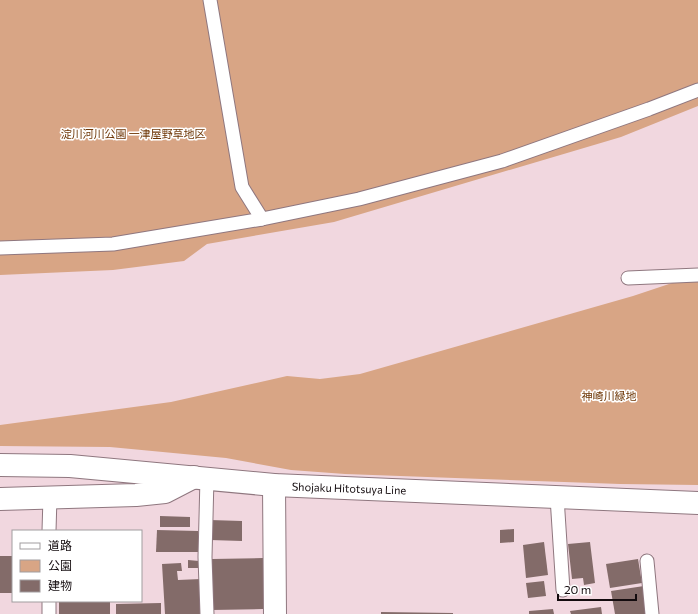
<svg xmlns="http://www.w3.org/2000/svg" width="698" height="614" font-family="Commissioner,'Noto Sans JP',sans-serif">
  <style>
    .green { fill: #d8a585 }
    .building { fill: #836b69 }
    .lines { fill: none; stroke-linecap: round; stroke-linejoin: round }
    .lane-casing { stroke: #8f777f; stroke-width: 15 }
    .street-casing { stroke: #8f777f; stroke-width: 24 }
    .secondary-casing { stroke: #8f777f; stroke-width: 24 }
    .lane { stroke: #fff; stroke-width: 13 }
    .street { stroke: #fff; stroke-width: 22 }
    .secondary { stroke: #fff; stroke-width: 22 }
    .labels { text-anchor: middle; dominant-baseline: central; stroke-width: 3; stroke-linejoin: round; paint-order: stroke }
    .park-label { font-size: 11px; fill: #6d3504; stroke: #fff }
    .street-label { font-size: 11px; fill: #130b0e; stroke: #fff }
  </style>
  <rect width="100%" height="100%" fill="#f1d7df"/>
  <g class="green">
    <polygon points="0,0 698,0 698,106 621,137 334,222 207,244 184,261 113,270 0,275"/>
    <polygon points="684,279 698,280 698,485 620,484 345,474 291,470 226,458 110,447 0,446 0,425 171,402 287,376 320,379 360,374 633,296"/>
  </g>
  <g class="building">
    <polygon points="160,516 190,517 190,527 160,527"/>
    <polygon points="210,520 242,521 242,541 210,540"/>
    <polygon points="514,529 514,542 500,543 500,530"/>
    <polygon points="157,530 198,531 199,552 156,552"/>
    <polygon points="544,542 548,575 526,578 523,545"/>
    <polygon points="590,542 595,583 584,585 583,578 572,579 568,544"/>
    <rect x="0" y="556" width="13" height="37"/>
    <polygon points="263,558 263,609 212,610 212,559"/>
    <polygon points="638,559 642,583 610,588 606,564"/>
    <polygon points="188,560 199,561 199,568 188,568"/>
    <polygon points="181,563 182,571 177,571 178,580 201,579 203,614 165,614 162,564"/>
    <polygon points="544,581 546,596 528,598 526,583"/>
    <polygon points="644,586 649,614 615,614 611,591"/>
    <rect x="59" y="601" width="51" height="13"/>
    <polygon points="161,603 161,614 116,614 116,604"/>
    <polygon points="601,607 602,614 571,614 570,611"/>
    <polygon points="553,609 554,614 529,614 529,611"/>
    <polygon points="381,612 453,613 453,614 381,614"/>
  </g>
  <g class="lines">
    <g class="lane-casing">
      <g id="lane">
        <polyline points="210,0 242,187 262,219"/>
        <polyline points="0,248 113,244 262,219 359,199 502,161 649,109 698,90"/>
        <polyline points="628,278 698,275"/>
        <polyline points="207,478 205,557 207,614"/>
        <polyline points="557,497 563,590"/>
        <polyline points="49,531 50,497"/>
        <polyline points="647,561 652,614"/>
        <polyline points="49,614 49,601"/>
      </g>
    </g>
    <g class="street-casing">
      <g id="street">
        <polyline points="274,485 275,614"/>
        <polyline points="0,499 136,495 165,492 194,477"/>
      </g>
    </g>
    <g class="secondary-casing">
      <polyline id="secondary" points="0,465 70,466 274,485 698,503"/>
    </g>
    <use href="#lane" class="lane"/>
    <use href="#street" class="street"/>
    <use href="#secondary" class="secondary"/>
  </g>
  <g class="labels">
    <g class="park-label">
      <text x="133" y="133">淀川河川公園 一津屋野草地区</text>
      <text x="609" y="395">神崎川緑地</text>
    </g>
    <g class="street-label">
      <text transform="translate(349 488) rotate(2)">Shojaku Hitotsuya Line</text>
    </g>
  </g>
  <rect x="12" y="530" width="130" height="72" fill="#ffffff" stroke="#a19d9f"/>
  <rect x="20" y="543" width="20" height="6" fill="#ffffff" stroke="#a19d9f"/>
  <text x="48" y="550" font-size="12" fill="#130b0e">道路</text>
  <rect x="20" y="560" width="20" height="12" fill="#d8a585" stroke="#a19d9f"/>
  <text x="48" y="570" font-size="12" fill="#130b0e">公園</text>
  <rect x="20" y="580" width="20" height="12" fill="#836b69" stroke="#a19d9f"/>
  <text x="48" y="590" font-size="12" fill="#130b0e">建物</text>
  <path d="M558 594v6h78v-6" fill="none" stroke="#130b0e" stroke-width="2"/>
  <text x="564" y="594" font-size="12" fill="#130b0e" stroke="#ffffff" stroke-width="3" paint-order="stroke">20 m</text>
</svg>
